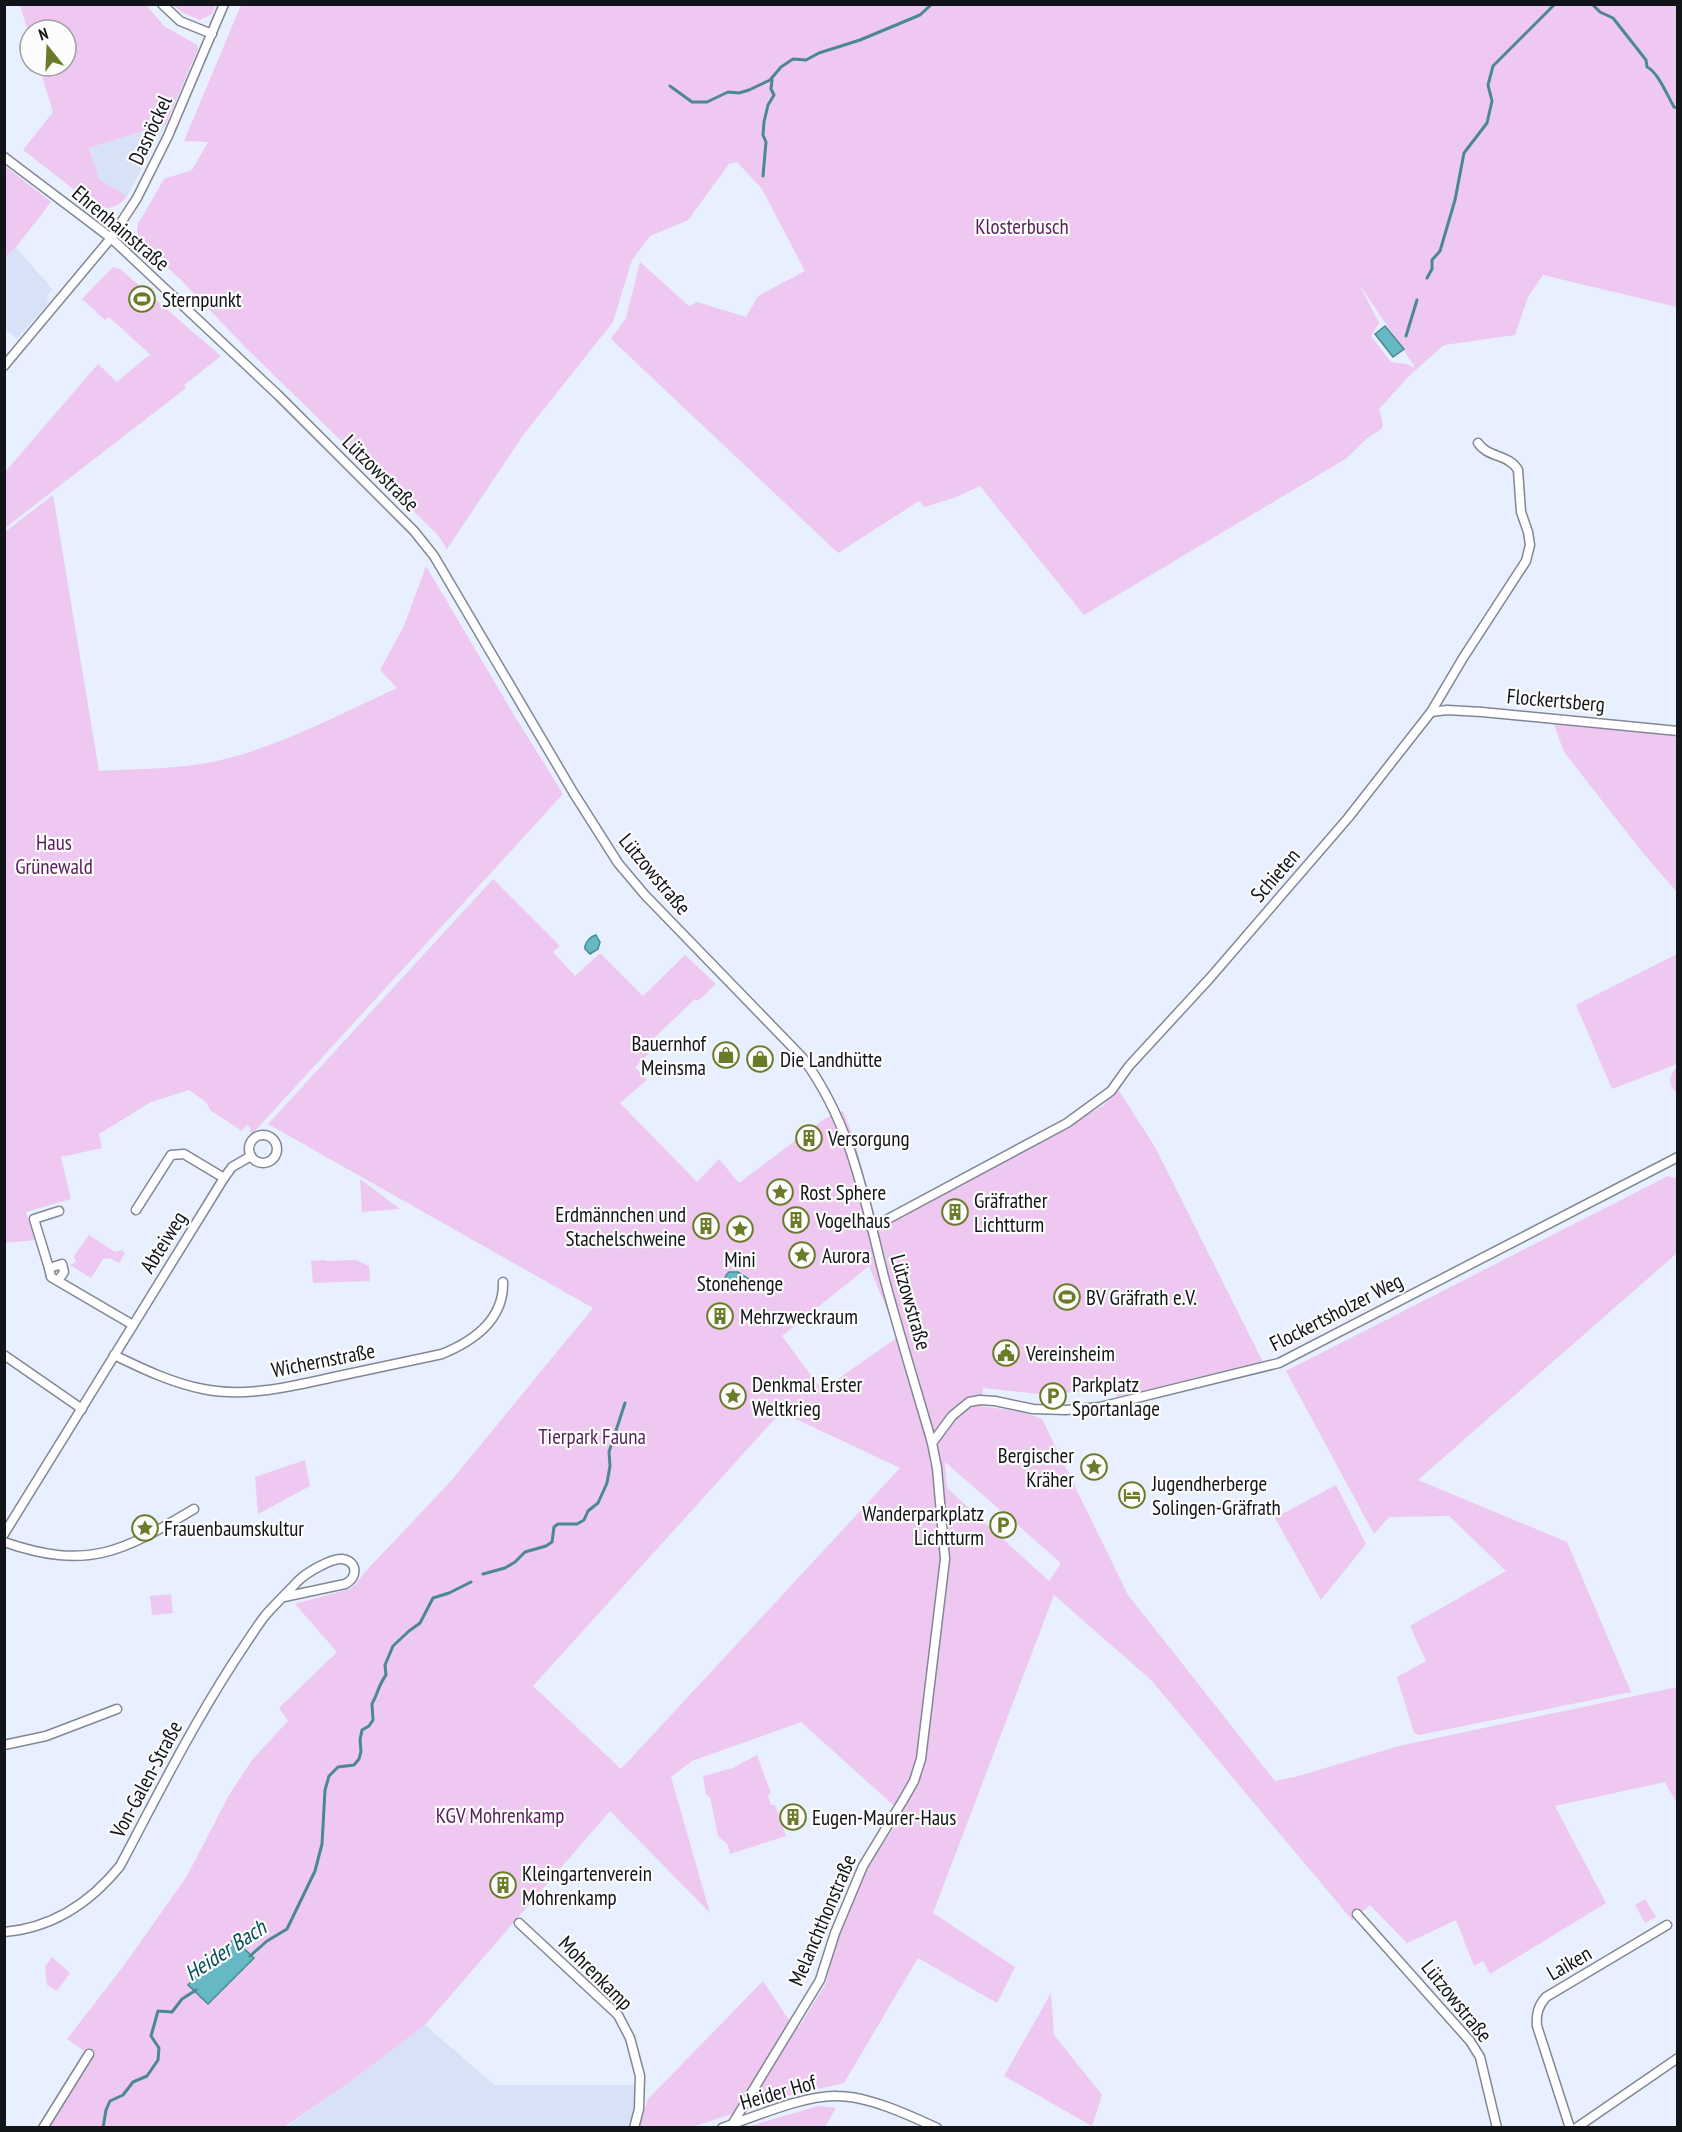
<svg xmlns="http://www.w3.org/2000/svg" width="1682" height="2132" font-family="'PT Sans Narrow',sans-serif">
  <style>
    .built { fill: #d8e2f7 }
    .green { fill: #eec8f0; fill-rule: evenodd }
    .water { fill: #64b9c5; stroke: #4b8891; stroke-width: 1.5 }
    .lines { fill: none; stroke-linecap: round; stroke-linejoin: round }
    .stream { stroke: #4b8891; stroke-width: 3 }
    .street-casing { stroke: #818795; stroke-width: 11 }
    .street { stroke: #fff; stroke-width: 8 }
    .labels { text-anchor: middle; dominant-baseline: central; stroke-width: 4.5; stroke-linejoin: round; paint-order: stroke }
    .street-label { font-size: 21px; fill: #111418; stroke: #fcfcfc }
    .park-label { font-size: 21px; fill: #561f5a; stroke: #fcfcfc }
    .poi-label { font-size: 21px; fill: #111418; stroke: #fcfcfc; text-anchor: start }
    .water-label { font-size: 22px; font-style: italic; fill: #00515a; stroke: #fcfcfc }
  </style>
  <rect width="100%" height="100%" fill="#e8effe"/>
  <g class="built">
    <polygon points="166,124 127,196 99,179 89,148"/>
    <polygon points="16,247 53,290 50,291 47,298 49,299 46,306 17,339 5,329 5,258"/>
    <polygon points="425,2025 495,2085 637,2085 636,2101 628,2127 284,2128 350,2082"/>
  </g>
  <g class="green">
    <path d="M20,5H146L164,26L197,45L198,49L166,124L89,148L99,179L127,196C118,208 107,211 94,205L23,150L53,112L39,66H66V30H30V38Z"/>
    <polygon points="173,5 216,5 212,14 200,20 183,13"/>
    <path d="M241,5H1677V307L1543,275L1528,297L1515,335L1444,345L1410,375L1379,409L1383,425L1381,429L1366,439L1347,458L1084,615L980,486L956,497L925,507L919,501L838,553L611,339L626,318L640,262L689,306L697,302L746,317L758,296L805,271L762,189L737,162L729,164L688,220L650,236L632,260L613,322L524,434L447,549L438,535L248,350L181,280L142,244L137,231L138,224L164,179L192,170L208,142L184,141ZM1359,284L1415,367V368L1407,364L1391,362L1371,336L1379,323Z"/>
    <polygon points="5,166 51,202 16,247 5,258"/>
    <polygon points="113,267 120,269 221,356 184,385 186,388 5,528 5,472 98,364 117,382 149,355 153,357 109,317 105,320 82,299"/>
    <path d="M53,495L99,771C132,769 167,769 200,764C269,753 333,717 397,688L380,670L404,626L426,566L514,715L563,794L253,1133L249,1131L251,1128L246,1125L242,1131L210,1110L206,1102L189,1090L151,1102L99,1134L102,1148L61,1157L71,1199L26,1212L35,1240L5,1243V532Z"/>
    <polygon points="1553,722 1677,735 1677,892 1643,853 1564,752"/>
    <path d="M493,879L560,946L553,952L575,976L600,953L643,996L685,955L716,984L698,1001L695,999L652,1040L657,1046L635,1067L647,1080L620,1103L697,1182L719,1159L739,1183L824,1119L843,1111L854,1138L874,1215L883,1216L905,1204L911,1212L1103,1106L1118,1089L1155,1147L1263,1362L1117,1397L1116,1390L1039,1394L983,1388L981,1406L1023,1412L1042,1419L1128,1595L1275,1781L1295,1777L1399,1746L1677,1687V1804L1665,1782L1555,1806L1606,1903L1490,1974L1483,1961L1474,1966L1456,1920L1407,1943L1370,1905L1352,1920L1151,1680L1054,1595L933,1913L1015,1967L997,2003L918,1958L844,2083L787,2096L692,2127H639L648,2099L763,1981L789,2020L799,2027L826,1983L838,1934L864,1872L903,1814L801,1722L692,1761L671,1777L710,1913L610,1811L425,2025L350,2082L284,2127L49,2128L92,2056L67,2039L125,1964L187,1876L229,1795L252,1760L288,1721L279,1708L337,1652L295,1604L349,1589L355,1585L364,1573L451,1481L593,1308L268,1124ZM869,1266L898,1337L822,1390L782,1336ZM781,1412L900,1468L621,1769L533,1686ZM945,1462L1061,1563L1049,1581L947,1488ZM234,1939L254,1958L208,2004L189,1985Z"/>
    <polygon points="1677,954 1677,1064 1612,1089 1576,1005"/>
    <path d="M1677,1067V1093C1668,1086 1668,1075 1677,1067Z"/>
    <polygon points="1668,1176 1677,1179 1677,1253 1418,1480 1567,1542 1631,1692 1419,1735 1414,1733 1397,1677 1426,1661 1410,1626 1506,1571 1449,1516 1389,1517 1374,1534 1286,1371"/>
    <polygon points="360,1179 400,1209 362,1212"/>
    <polygon points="89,1235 115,1252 122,1250 125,1253 119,1263 110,1258 103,1259 91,1278 70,1265 76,1262 74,1256"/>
    <polygon points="325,1260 326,1261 356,1260 369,1266 370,1281 313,1283 311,1261"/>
    <polygon points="305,1460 310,1486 258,1514 255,1477"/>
    <polygon points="1336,1485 1366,1544 1321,1600 1275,1518"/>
    <polygon points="171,1594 173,1613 152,1615 150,1596"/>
    <polygon points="757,1755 771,1793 768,1795 771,1805 775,1805 786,1836 730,1854 728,1845 718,1836 710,1797 706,1794 703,1776 733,1768"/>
    <polygon points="1645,1899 1656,1917 1645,1923 1635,1905"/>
    <polygon points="52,1957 70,1973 57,1991 47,1985 45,1967"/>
    <polygon points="1051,1993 1054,2035 1102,2095 1092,2126 1004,2076"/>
    <polygon points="818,2106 836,2108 825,2127 747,2127"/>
  </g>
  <g class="water">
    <polygon points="1385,326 1404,349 1393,357 1375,334"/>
    <path d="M596,935L600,942L598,949L590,954L585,949C584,943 591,936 596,935Z"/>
    <path d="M729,1272H738L749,1279L747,1288L744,1291L726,1292C723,1286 723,1277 729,1272Z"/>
    <polygon points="234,1939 254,1958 208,2004 188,1985"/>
  </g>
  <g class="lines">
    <g class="stream">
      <path d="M1592,4L1600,12L1613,18L1646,60L1647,67C1658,72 1667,95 1674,107L1678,108"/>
      <polyline points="670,86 692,102 707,102 728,92 739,93 749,90 770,80 781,67 793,59 806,60 819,53 860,40 920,15 932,4"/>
      <polyline points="763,176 766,142 763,135 764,122 768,105 774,95 771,89 772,80"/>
      <polyline points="1427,278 1432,269 1432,260 1440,251 1455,200 1464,153 1487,123 1492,101 1488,85 1493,66 1555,4"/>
      <polyline points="1406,336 1417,300"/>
      <polyline points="483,1574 505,1568 515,1562 525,1552 546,1546 552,1542 554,1527 558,1524 577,1524 584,1520 588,1511 598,1503 607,1483 610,1466 609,1452 625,1403"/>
      <path d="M250,1956L267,1941L287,1929L315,1871L322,1844L325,1790L329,1776L338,1767L354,1765L359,1759L361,1751L360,1740L362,1730L369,1726L373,1720L372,1704C378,1693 378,1686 386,1675L385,1665L393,1646L409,1631L420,1623L433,1598L449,1593L471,1582"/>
      <polyline points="103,2128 106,2110 110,2101 123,2095 133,2082 147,2076 158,2060 159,2048 151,2036 158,2011 172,2012 182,1999 196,1990"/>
    </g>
    <g class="street-casing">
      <g id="street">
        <polyline points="162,4 180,21 212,34"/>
        <path d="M4,157L111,238L278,395L414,531L434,556L573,792L618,863L645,895L802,1057C852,1124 864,1198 884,1277C899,1333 916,1388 932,1443L937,1468L945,1559L921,1759L914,1781L902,1802L863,1866L835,1933L820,1980L730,2128"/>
        <polyline points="4,366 111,238 137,198 168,136 224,4"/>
        <polyline points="1431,712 1447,710 1482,712 1678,731"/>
        <circle cx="263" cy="1149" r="14"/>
        <polyline points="136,1210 171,1155 184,1154 224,1178"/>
        <path d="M871,1228L1067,1123L1111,1091L1129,1066L1210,978L1348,818L1431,712L1463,658L1526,561L1530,545L1528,532L1521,512L1518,470C1509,454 1488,458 1478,443"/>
        <polyline points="49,1268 34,1219 59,1211"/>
        <polyline points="58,1281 64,1272 62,1264 49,1268 51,1277 133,1325"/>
        <polyline points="4,1355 82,1409"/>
        <path d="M114,1355C143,1369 172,1383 203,1389C247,1398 292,1386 334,1377C370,1369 406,1362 442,1354C474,1341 504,1320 503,1282"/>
        <polyline points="932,1443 952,1416 969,1402 980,1400 995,1401 1033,1409 1066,1410 1100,1407 1279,1363 1678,1157"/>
        <polyline points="4,1534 224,1178 232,1167 251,1156"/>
        <path d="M4,1542C88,1571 122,1552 194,1509"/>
        <polyline points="4,1745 46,1736 117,1709"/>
        <polyline points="1357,1914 1470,2041 1480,2057 1497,2128"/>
        <polyline points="519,1923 618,2015 630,2038 640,2076 639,2109 634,2128"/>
        <path d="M4,1932C53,1928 90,1903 120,1866C156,1798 191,1728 233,1663C243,1648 253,1632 264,1617C274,1605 287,1593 298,1581C306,1573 331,1558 342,1559C358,1561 358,1578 345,1584L284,1597"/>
        <polyline points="43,2128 89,2054"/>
        <path d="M722,2128C754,2117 804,2095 837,2096C868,2096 909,2115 937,2128"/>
        <path d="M1570,2128L1537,2026C1536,2014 1538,2006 1546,1997L1667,1925"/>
        <polyline points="1576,2128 1678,2058"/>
      </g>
    </g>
    <use href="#street" class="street"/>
  </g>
  <defs>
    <g id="stadium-ring" transform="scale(1.35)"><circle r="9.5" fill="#fcfcfc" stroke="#6a7c2a" stroke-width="1.5"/><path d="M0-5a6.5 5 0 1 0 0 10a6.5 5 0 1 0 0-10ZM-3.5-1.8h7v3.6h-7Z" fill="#6a7c2a"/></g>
    <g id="shop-ring" transform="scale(1.35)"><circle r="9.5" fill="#fcfcfc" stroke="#6a7c2a" stroke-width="1.5"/><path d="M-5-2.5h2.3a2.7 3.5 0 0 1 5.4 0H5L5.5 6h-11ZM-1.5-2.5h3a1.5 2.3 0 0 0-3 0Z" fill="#6a7c2a"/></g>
    <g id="building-ring" transform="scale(1.35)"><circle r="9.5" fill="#fcfcfc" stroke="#6a7c2a" stroke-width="1.5"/><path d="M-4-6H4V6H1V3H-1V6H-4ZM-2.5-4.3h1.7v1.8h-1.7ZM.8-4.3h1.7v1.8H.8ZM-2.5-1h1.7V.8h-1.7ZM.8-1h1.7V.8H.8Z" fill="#6a7c2a"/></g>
    <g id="sight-ring" transform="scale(1.35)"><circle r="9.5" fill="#fcfcfc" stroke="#6a7c2a" stroke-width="1.5"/><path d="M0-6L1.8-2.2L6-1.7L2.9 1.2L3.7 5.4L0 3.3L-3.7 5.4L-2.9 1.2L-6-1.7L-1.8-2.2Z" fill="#6a7c2a"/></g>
    <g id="civic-ring" transform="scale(1.35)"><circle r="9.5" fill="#fcfcfc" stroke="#6a7c2a" stroke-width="1.5"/><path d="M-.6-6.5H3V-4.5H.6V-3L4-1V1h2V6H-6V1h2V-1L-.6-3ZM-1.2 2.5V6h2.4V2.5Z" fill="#6a7c2a"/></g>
    <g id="parking-ring" transform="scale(1.35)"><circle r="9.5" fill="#fcfcfc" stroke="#6a7c2a" stroke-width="1.5"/><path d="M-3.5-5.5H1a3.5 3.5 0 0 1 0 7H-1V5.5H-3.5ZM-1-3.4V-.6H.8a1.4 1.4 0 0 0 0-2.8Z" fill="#6a7c2a"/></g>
    <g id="hotel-ring" transform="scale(1.35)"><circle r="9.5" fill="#fcfcfc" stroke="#6a7c2a" stroke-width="1.5"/><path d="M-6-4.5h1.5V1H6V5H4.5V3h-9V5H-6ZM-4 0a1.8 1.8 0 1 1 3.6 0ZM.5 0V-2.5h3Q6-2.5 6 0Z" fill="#6a7c2a"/></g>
  </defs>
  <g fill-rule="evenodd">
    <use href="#stadium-ring" x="142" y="299"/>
    <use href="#shop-ring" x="726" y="1055"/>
    <use href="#shop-ring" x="760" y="1059"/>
    <use href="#building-ring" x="809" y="1138"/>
    <use href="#sight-ring" x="780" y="1192"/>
    <use href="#building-ring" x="955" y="1212"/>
    <use href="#building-ring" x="796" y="1220"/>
    <use href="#building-ring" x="706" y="1226"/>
    <use href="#sight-ring" x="740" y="1229"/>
    <use href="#sight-ring" x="802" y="1255"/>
    <use href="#stadium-ring" x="1067" y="1297"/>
    <use href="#building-ring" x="720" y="1316"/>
    <use href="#civic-ring" x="1006" y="1353"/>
    <use href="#sight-ring" x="733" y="1396"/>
    <use href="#parking-ring" x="1053" y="1396"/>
    <use href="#sight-ring" x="1094" y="1467"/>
    <use href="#hotel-ring" x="1132" y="1495"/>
    <use href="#parking-ring" x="1003" y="1525"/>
    <use href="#sight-ring" x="145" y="1528"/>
    <use href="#building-ring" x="793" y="1817"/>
    <use href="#building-ring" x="503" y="1885"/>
  </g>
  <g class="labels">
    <g class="street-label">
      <text transform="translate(150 130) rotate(-65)">Dasnöckel</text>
      <text transform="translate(121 228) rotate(40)">Ehrenhainstraße</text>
      <text transform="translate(381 473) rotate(45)">Lützowstraße</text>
      <text transform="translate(1556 700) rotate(5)">Flockertsberg</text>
      <text transform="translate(655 874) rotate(50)">Lützowstraße</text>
      <text transform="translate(1275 875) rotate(-49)">Schieten</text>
      <text transform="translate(163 1242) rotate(-58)">Abteiweg</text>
      <text transform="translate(911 1302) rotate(74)">Lützowstraße</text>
      <text transform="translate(1336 1312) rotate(-27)">Flockertsholzer Weg</text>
      <text transform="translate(323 1360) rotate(-11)">Wichernstraße</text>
      <text transform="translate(146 1779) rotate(-62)">Von-Galen-Straße</text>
      <text transform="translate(822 1920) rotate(-67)">Melanchthonstraße</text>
      <text transform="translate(1569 1963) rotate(-30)">Laiken</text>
      <text transform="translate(596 1973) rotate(45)">Mohrenkamp</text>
      <text transform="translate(1457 2001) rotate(51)">Lützowstraße</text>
      <text transform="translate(778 2092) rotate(-16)">Heider Hof</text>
    </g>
    <g class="park-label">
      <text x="1022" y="226">Klosterbusch</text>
      <text x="54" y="842">Haus<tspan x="54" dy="24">Grünewald</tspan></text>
      <text x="592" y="1436">Tierpark Fauna</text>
      <text x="500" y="1815">KGV Mohrenkamp</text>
    </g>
    <g class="poi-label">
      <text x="162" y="299">Sternpunkt</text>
      <text x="706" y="1043" text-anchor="end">Bauernhof<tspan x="706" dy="24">Meinsma</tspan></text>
      <text x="780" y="1059">Die Landhütte</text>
      <text x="828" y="1138">Versorgung</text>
      <text x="800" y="1192">Rost Sphere</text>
      <text x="974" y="1200">Gräfrather<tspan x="974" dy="24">Lichtturm</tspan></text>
      <text x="686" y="1214" text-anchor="end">Erdmännchen und<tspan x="686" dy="24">Stachelschweine</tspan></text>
      <text x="816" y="1220">Vogelhaus</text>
      <text x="822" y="1255">Aurora</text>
      <text x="740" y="1259" text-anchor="middle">Mini<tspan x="740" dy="24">Stonehenge</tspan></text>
      <text x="1086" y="1297">BV Gräfrath e.V.</text>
      <text x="740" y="1316">Mehrzweckraum</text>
      <text x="1026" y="1353">Vereinsheim</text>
      <text x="752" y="1384">Denkmal Erster<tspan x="752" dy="24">Weltkrieg</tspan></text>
      <text x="1072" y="1384">Parkplatz<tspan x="1072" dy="24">Sportanlage</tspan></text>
      <text x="1074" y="1455" text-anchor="end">Bergischer<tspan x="1074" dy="24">Kräher</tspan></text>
      <text x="1152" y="1483">Jugendherberge<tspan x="1152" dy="24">Solingen-Gräfrath</tspan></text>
      <text x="984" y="1513" text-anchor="end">Wanderparkplatz<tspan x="984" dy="24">Lichtturm</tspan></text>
      <text x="164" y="1528">Frauenbaumskultur</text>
      <text x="812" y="1817">Eugen-Maurer-Haus</text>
      <text x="522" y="1873">Kleingartenverein<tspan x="522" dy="24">Mohrenkamp</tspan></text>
    </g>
    <g class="water-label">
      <text transform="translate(225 1950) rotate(-33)">Heider Bach</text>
    </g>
  </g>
  <rect width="1682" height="2132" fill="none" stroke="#111418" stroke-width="12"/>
  <g transform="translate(48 48) rotate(342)"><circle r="28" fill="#fcfcfc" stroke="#9e9fa1" stroke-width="1.5"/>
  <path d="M0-4.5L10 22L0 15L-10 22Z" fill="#6a7c2a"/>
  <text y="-9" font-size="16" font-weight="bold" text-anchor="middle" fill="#111418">N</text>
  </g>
</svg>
